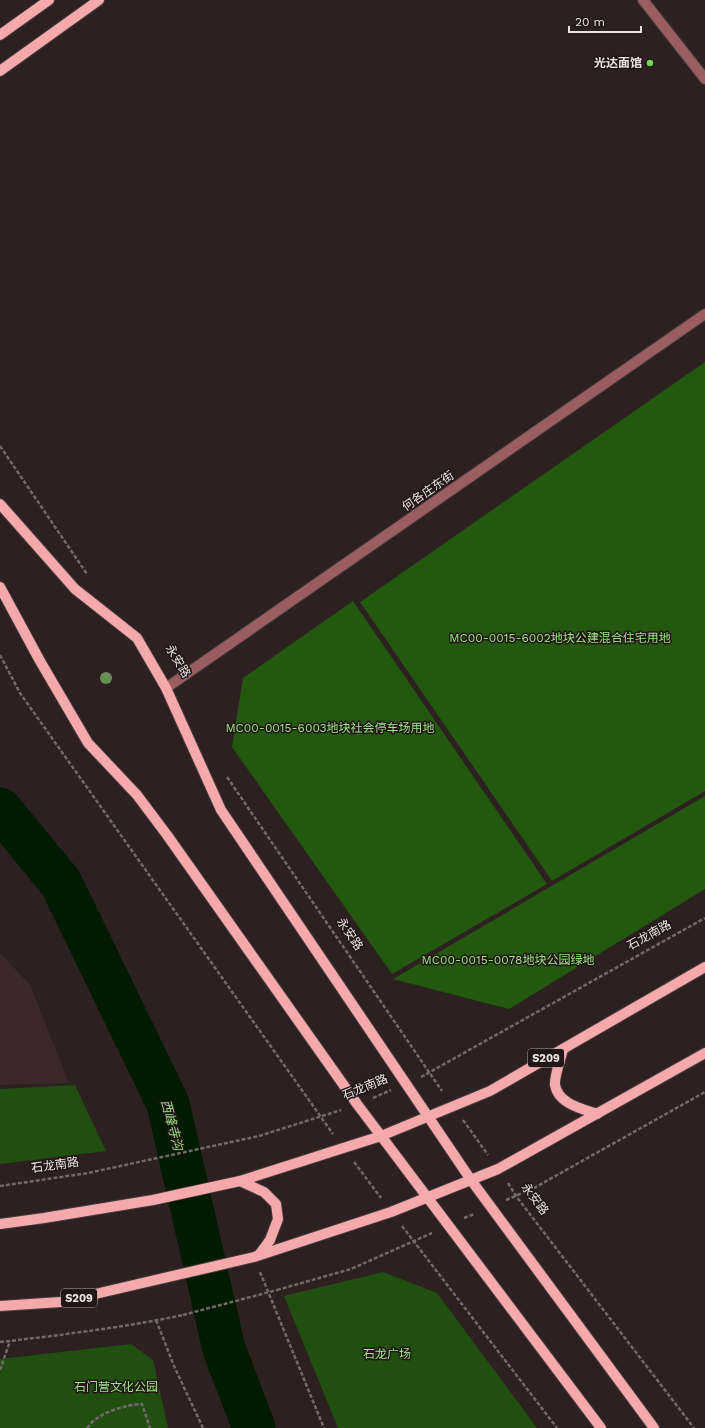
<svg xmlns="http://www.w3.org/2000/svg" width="705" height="1428" font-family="'Work Sans','Noto Sans SC',sans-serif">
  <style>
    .built { fill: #3b2829 }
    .green { fill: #214f10 }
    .forest { fill: #23580f }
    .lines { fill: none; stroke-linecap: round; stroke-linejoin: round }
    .river { stroke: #011b00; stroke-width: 43 }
    .minor-casing { stroke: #473b3b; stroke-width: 12 }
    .major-casing { stroke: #473b3b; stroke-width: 12 }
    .path { stroke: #74696a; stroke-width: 2.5; stroke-dasharray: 4 2; stroke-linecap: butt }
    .minor { stroke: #9a5e61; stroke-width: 10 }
    .major { stroke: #f5a9ad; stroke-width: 10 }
    .path-bridge { stroke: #74696a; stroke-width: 2.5; stroke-dasharray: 4 2; stroke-linecap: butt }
    .tree { fill: #6a8d58 }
    .poi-dot { fill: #76d25a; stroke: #221617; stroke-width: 1.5 }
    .labels { text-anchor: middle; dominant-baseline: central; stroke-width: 3; stroke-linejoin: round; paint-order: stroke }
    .shield { fill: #221617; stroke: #afa6a6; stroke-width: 1 }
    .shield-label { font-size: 11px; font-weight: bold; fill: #ece3e4 }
    .poi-label { font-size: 12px; font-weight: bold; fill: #ece3e4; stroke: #221617; text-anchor: end }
    .street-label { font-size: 12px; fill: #ece3e4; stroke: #221617 }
    .park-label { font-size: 12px; fill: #9ce686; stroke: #221617 }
    .water-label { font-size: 13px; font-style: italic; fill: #92db7c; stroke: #221617 }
  </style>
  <rect width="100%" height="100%" fill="#2c2020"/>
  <polygon class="built" points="0,953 30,985 69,1083 0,1085"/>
  <g class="green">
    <polygon points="75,1085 106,1151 0,1164 0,1089"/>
    <polygon points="383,1272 437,1293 537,1428 338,1428 284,1296"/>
    <polygon points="131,1344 153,1360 168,1428 0,1428 0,1359"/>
  </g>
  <g class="forest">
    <polygon points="705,362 705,791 552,881 360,602"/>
    <polygon points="353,601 547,884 392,974 232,747 243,678"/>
    <polygon points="705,796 705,889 509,1009 393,979"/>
  </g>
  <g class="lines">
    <polyline class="river" points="0,809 61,883 168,1104 224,1349 254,1428"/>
    <g class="minor-casing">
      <g id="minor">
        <polyline points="643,0 705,79"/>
        <polyline points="166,688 705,314"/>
      </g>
    </g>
    <g class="major-casing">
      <g id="major">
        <polyline points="0,35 49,0"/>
        <polyline points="0,71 99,0"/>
        <polyline points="0,504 75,589 137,638 166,688 221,810 471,1180 654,1428"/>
        <polyline points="0,587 40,661 88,743 137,795 167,835 357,1104 601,1428"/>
        <path d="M563,1049C561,1058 554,1077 555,1085C558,1104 583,1109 597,1114"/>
        <polyline points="240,1181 264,1192 276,1204 278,1219 270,1240 259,1255"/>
        <polyline points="0,1224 44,1218 153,1200 240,1181 381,1136 490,1091 705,967"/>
        <polyline points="0,1306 61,1302 254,1257 391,1212 498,1169 705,1053"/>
      </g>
    </g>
    <g class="path">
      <polyline points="0,446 87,574"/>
      <polyline points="0,655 20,693 333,1134"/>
      <polyline points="227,777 442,1091"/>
      <polyline points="421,1077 705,918"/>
      <polyline points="373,1098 391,1090"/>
      <polyline points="463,1120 488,1155"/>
      <polyline points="354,1162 381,1198"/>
      <polyline points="508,1183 516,1196 694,1428"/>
      <polyline points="0,1186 88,1173 259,1136 341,1110"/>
      <polyline points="506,1200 534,1188 705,1092"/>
      <polyline points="464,1218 474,1214"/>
      <polyline points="402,1226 557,1428"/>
      <polyline points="260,1272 324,1428"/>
      <polyline points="277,1290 351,1269 432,1233"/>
      <polyline points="156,1320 174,1366 203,1428"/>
      <path d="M0,1342L10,1341C68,1334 126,1327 183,1315"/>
      <polyline points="0,1370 10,1341"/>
      <path d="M87,1428C90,1425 92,1421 96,1419C108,1410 127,1405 142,1404L150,1428"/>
    </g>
    <use href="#minor" class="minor"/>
    <use href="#major" class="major"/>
    <polyline class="path-bridge" points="183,1315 277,1290"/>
  </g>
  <circle class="tree" cx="106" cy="678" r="6"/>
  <circle class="poi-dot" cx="650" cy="63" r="4"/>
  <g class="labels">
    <g class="shield">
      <rect x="528" y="1049" width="36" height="18" rx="3"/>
      <rect x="61" y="1289" width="36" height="18" rx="3"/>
    </g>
    <g class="shield-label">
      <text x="546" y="1058">S209</text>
      <text x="79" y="1298">S209</text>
    </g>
    <g class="poi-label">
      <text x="642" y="63">光达面馆</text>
    </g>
    <g class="street-label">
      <text transform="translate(428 491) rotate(-35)">何各庄东街</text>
      <text transform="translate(178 661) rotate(59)">永安路</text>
      <text transform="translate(350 934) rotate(56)">永安路</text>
      <text transform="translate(649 935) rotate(-29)">石龙南路</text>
      <text transform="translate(365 1087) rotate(-22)">石龙南路</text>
      <text transform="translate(55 1165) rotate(-8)">石龙南路</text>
      <text transform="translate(535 1199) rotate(53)">永安路</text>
    </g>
    <g class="park-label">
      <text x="560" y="638">MC00-0015-6002地块公建混合住宅用地</text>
      <text x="330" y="728">MC00-0015-6003地块社会停车场用地</text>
      <text x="508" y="960">MC00-0015-0078地块公园绿地</text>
      <text x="387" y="1354">石龙广场</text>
      <text x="116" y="1387">石门营文化公园</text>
    </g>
    <g class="water-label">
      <text transform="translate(172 1125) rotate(75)">西峰寺沟</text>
    </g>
  </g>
  <path d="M569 26v6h72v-6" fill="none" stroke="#ece3e4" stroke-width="2"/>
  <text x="575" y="26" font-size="12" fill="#ece3e4" stroke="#221617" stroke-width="3" paint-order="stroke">20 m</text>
</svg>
